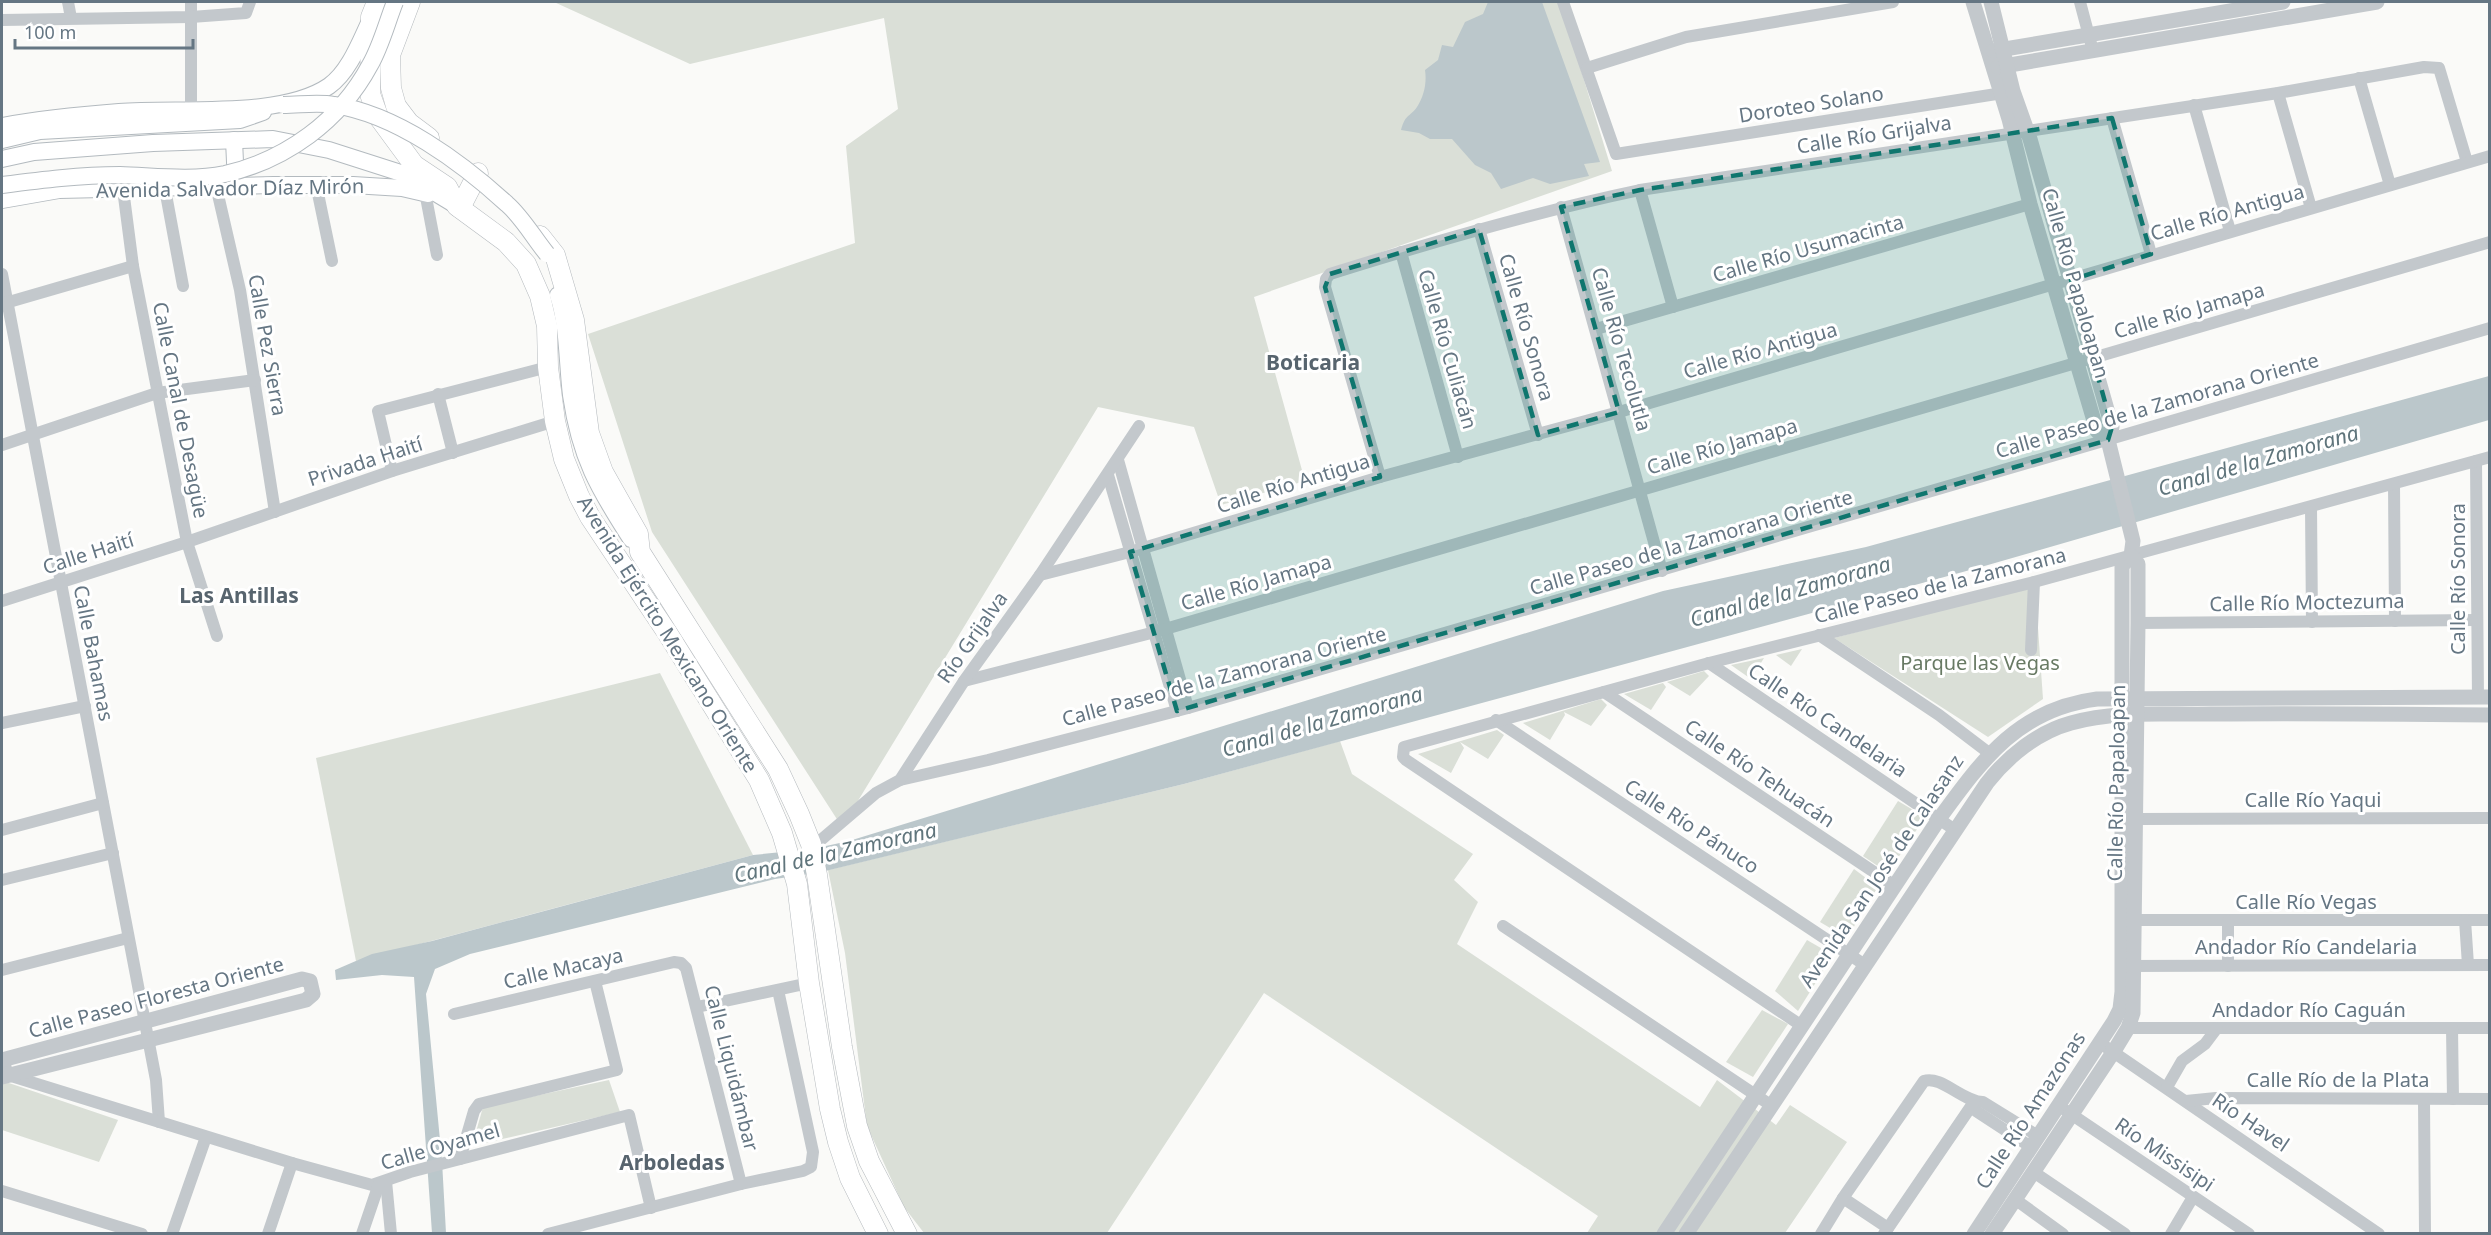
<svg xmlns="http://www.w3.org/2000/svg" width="2491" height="1235" font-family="'Noto Sans',sans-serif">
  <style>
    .green { fill: #dadfd7 }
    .water { fill: #bbc7cb }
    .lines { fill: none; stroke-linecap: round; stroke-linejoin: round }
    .secondary-casing { stroke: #b3babf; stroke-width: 18 }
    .primary-casing { stroke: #b5babe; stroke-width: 21 }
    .minor { stroke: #c3c8cc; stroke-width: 12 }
    .tertiary { stroke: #c3c8cc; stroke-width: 15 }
    .secondary { stroke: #fff; stroke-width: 16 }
    .primary { stroke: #fff; stroke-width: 20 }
    .secondary-bridge-casing { stroke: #b3babf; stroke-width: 18; stroke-linecap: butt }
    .secondary-bridge { stroke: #fff; stroke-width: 16 }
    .marked { fill: #0f766e; fill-opacity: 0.2; stroke: #0f766e; stroke-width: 4.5; stroke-dasharray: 12 8; stroke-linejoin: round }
    .labels { text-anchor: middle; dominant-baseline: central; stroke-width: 6; stroke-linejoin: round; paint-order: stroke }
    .street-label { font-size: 20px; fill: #657683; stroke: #fff }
    .park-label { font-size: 20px; fill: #687a64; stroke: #fff }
    .neighbourhood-label { font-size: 21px; font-weight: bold; fill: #57646e; stroke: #fff }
    .water-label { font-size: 21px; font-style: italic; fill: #60757c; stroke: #fff }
  </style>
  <rect width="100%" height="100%" fill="#fafaf8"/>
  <g class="green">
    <polygon points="554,2 1560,2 1612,171 1254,297 1305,481 1221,505 1194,427 1098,407 842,827 652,532 588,334 855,243 846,146 898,109 884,18 690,64"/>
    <polygon points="2035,585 2043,699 1988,737 1834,638"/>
    <polygon points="1802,649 1791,666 1776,655"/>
    <polygon points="1764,658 1751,679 1731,665"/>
    <polygon points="1704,671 1709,676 1690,696 1667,682"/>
    <polygon points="660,673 753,855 356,961 316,758"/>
    <polygon points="1663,683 1666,687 1651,710 1624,694"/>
    <polygon points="1601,699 1607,705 1591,726 1564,712 1565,715 1550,740 1523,723"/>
    <polygon points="1497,730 1504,735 1488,759 1460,742 1464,748 1451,773 1418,754"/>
    <polygon points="1340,741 1352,774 1473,854 1454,880 1478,902 1457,944 1700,1107 1717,1080 1776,1125 1790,1105 1847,1142 1785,1233 1587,1233 1598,1216 1264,993 1107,1233 924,1233 904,1207 867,1126 845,953 828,870 1184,784"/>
    <polygon points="1898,801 1925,817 1888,873 1863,856"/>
    <polygon points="1854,869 1878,887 1847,938 1820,922"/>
    <polygon points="1807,940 1833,955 1798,1011 1775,991"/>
    <polygon points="1762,1010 1788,1024 1753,1077 1726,1062"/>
    <polygon points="609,1080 620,1112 472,1146 483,1107"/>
    <polygon points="6,1082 118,1120 99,1162 2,1130 2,1083"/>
  </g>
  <g class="water">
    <path d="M1488,2H1542L1600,162L1584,164L1589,176L1550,184L1533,178L1501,189L1491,173L1475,165L1452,139H1430L1419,133L1401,130C1406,113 1409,118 1417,107C1424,96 1427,83 1425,70L1438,60L1442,45L1453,47L1465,22L1483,14Z"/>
    <polygon points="2489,376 2489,420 1981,567 1184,784 817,873 775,879 470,954 435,969 426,994 442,1161 446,1233 432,1233 414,977 382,975 336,980 335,970 372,954 432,941 753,855 812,849 849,841 1663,591 1866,547"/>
  </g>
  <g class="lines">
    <g class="secondary-casing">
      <g id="secondary">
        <path d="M2,126C40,119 80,115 119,112C178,107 281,119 329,86C349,72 360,42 370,21"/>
        <polyline points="2,140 40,131 240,120 263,112"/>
        <polyline points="234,140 236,184"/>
        <polyline points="2,159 34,152 153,143 273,139 329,150 404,174 457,206"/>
        <polyline points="2,200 59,190 274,185 353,185 402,188 428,194"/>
        <path d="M558,295C568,326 567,362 571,395C580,457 598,488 631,539"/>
      </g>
    </g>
    <g class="primary-casing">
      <g id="primary">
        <polyline points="377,2 371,17 370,94 378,116 414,165 447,187 457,206 506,242 526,264 540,296 547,326 548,367 555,421 564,459 579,496 590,517 668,634 759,780 782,833 797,884 809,983 830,1109 838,1142 850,1178 878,1234"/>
        <polyline points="410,2 390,55 391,88 396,106 409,123 429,138"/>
        <polyline points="460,208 478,173"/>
        <polyline points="540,236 555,255 574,320 589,433 603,472 638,534 640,552 778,769 799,814 811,844 817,875 842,1047 857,1126 869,1161 907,1234"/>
      </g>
    </g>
    <g class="minor">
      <polyline points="68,2 71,18"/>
      <polyline points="191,2 191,110"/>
      <polyline points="1563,2 1616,154 2009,92"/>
      <polyline points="2080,2 2093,51"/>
      <polyline points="2,20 191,17 246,13 250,2"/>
      <polyline points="1587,68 1686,37 1893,2"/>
      <polyline points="2359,78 2390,185"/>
      <polyline points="2278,93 2311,208"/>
      <polyline points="2194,105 2230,231"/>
      <polyline points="2112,118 2151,254"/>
      <polyline points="316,184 332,261"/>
      <polyline points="216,186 240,290 275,512"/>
      <polyline points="123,189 133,266 187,542 217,636"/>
      <polyline points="165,189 183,286"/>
      <polyline points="1640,190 1673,307"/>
      <polyline points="425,192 437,255"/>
      <polyline points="1561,207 1662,571"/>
      <polyline points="1479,229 1538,435"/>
      <polyline points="1401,252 1458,457"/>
      <polyline points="2,274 156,1080 159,1122"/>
      <polyline points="2,304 133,266"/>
      <polyline points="1596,329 2030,204"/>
      <polyline points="438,394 453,453"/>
      <polyline points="2,445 157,393 255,380"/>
      <polyline points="1118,460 1188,708"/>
      <polyline points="2476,461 2478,698"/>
      <polyline points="392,471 378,411 548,367"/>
      <polyline points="1108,475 1177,711"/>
      <path d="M1380,477L1325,287L1326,279L1330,274C1432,242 1535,212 1640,190L2278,93L2424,67L2439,68L2467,162"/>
      <polyline points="2394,484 2395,621"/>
      <polyline points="2311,507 2312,622"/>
      <polyline points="1040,575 1130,552 1380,477 1619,412 2490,156"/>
      <polyline points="2,601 187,542 392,471 555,421"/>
      <polyline points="2138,623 2477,620"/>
      <polyline points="1819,635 1939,715 1989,753"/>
      <polyline points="2031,650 2034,582"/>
      <polyline points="1709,663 1955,830"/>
      <polyline points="964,681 1155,632 2490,242"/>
      <polyline points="1604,692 1895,886"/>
      <polyline points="1496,720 1865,965"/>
      <polyline points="2,723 85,706"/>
      <polyline points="900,780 988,760 1188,708 2490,328"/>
      <polyline points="2137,819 2490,818"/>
      <polyline points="2,830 103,803"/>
      <polyline points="811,844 822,839 876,793 900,780 964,681 1040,575 1139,426"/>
      <polyline points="2,880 113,853"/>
      <polyline points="2126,920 2490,920"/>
      <polyline points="2465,920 2468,965"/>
      <polyline points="2228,921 2228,966"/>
      <polyline points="1503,926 1772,1106"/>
      <polyline points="2126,966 2490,965"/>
      <polyline points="2,970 128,938"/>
      <polyline points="697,1007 809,983"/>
      <polyline points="454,1014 674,962 681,963 686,968 741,1184"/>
      <polyline points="1802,1026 1406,760 1403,757 1404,747 1709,663 2034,582 2490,457"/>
      <polyline points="2128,1028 2490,1028"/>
      <polyline points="2452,1028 2453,1099"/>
      <polyline points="2100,1043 2379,1234"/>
      <polyline points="3,1059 8,1075 292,1163 372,1185 410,1172 629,1115 651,1208"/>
      <polyline points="2167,1087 2182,1061 2205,1044 2217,1028"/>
      <polyline points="2424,1100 2425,1234"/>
      <polyline points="2186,1101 2216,1098 2490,1099"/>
      <polyline points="1974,1102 1976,1111 2031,1147"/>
      <polyline points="2065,1110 2249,1234"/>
      <polyline points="460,1159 474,1111 479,1104 617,1070 595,981"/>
      <polyline points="2035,1173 2125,1234"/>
      <polyline points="386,1181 391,1234"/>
      <polyline points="2,1191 142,1234"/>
      <polyline points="1843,1198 1888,1228"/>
      <polyline points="2016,1200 2063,1234"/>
      <polyline points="172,1234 206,1137"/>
      <polyline points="268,1234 292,1163"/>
      <polyline points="362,1234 379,1184"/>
      <polyline points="548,1234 741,1184 803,1171 811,1167 813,1152 778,990"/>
      <path d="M1821,1234L1843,1198L1924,1081C1941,1075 1963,1102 1983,1102L2038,1136"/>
      <polyline points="1884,1234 1974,1102"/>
      <polyline points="2171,1234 2193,1197"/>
    </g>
    <g class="tertiary">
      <polyline points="1973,2 2009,119 2030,204 2097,431 2108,440"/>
      <polyline points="1993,51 2283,2"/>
      <polyline points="1998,67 2377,2"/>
      <polyline points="2,1060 302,979 310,981 313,994 306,1000 2,1077"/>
      <path d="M1664,1234L1939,819C1982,760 2018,709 2097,699L2490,697"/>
      <path d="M1686,1234L1987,783C2008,756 2038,732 2071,723C2116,710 2166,715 2212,714C2304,713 2397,714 2490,715"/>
      <polyline points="1974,1234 2114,1021 2120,1009 2122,992 2122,566 2131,556 2133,541 2108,440 2112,427 2030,139 2013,91 1991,2"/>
      <polyline points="1992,1234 2114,1051 2128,1028 2133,1013 2138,623 2138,564 2131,556"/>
    </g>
    <use href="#secondary" class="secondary"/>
    <use href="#primary" class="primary"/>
    <g class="secondary-bridge-casing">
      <g id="secondary-bridge">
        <path d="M283,105C300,105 318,102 334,105C396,114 461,162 507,204C522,217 534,238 547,254"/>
        <path d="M2,185C41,180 80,175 120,175C154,176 191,181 225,174C286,160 340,121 370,65C381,46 387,22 395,2"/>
      </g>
    </g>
    <use href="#secondary-bridge" class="secondary-bridge"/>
  </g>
  <path class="marked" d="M2112,118L2151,254L2071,280L2112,427L2108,440L1177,711L1130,552L1380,477L1325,287L1330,274L1479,229L1538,435L1619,412L1561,207L1640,190Z"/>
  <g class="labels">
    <g class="street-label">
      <text transform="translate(1811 104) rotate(-9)">Doroteo Solano</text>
      <text transform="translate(1874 134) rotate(-9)">Calle Río Grijalva</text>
      <text transform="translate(230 188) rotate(-1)">Avenida Salvador Díaz Mirón</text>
      <text transform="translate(2227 212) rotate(-16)">Calle Río Antigua</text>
      <text transform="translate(1808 248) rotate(-16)">Calle Río Usumacinta</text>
      <text transform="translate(2076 283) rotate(74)">Calle Río Papaloapan</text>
      <text transform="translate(2189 310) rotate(-16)">Calle Río Jamapa</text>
      <text transform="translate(1527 327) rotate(74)">Calle Río Sonora</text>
      <text transform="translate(268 345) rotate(80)">Calle Pez Sierra</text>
      <text transform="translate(1448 349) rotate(74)">Calle Río Culiacán</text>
      <text transform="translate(1622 349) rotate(74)">Calle Río Tecolutla</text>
      <text transform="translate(1760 350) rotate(-16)">Calle Río Antigua</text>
      <text transform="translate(2157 405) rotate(-16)">Calle Paseo de la Zamorana Oriente</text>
      <text transform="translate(181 410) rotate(79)">Calle Canal de Desagüe</text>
      <text transform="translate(1722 446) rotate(-16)">Calle Río Jamapa</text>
      <text transform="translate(365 461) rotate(-18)">Privada Haití</text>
      <text transform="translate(1293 483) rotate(-17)">Calle Río Antigua</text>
      <text transform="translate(1691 542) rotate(-16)">Calle Paseo de la Zamorana Oriente</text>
      <text transform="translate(88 553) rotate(-18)">Calle Haití</text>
      <text transform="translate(2457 579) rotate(-90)">Calle Río Sonora</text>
      <text transform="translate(1256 582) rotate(-16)">Calle Río Jamapa</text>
      <text transform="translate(1940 585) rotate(-14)">Calle Paseo de la Zamorana</text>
      <text transform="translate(2307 602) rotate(-1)">Calle Río Moctezuma</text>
      <text transform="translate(668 634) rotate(58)">Avenida Ejército Mexicano Oriente</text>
      <text transform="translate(972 637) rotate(-55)">Río Grijalva</text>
      <text transform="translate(94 653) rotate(79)">Calle Bahamas</text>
      <text transform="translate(1224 676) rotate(-15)">Calle Paseo de la Zamorana Oriente</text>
      <text transform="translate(1828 720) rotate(34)">Calle Río Candelaria</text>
      <text transform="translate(1760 773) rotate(34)">Calle Río Tehuacán</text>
      <text transform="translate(2116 783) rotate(-89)">Calle Río Papaloapan</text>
      <text x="2313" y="799">Calle Río Yaqui</text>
      <text transform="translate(1692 826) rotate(33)">Calle Río Pánuco</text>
      <text transform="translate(1881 871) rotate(-56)">Avenida San José de Calasanz</text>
      <text x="2306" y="901">Calle Río Vegas</text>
      <text x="2306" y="946">Andador Río Candelaria</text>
      <text transform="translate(563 968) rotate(-13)">Calle Macaya</text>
      <text transform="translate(156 997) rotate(-15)">Calle Paseo Floresta Oriente</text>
      <text x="2309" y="1009">Andador Río Caguán</text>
      <text transform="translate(732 1068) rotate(76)">Calle Liquidámbar</text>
      <text x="2338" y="1079">Calle Río de la Plata</text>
      <text transform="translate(2030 1110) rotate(-57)">Calle Río Amazonas</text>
      <text transform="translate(2251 1122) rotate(34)">Río Havel</text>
      <text transform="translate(440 1146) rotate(-16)">Calle Oyamel</text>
      <text transform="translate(2165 1154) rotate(34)">Río Missisipi</text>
    </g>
    <g class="park-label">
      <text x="1980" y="662">Parque las Vegas</text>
    </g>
    <g class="neighbourhood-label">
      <text x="1313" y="362">Boticaria</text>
      <text x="239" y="595">Las Antillas</text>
      <text x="672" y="1162">Arboledas</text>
    </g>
    <g class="water-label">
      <text transform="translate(2258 460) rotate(-16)">Canal de la Zamorana</text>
      <text transform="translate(1790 591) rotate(-16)">Canal de la Zamorana</text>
      <text transform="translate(1322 721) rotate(-16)">Canal de la Zamorana</text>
      <text transform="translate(835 852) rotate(-13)">Canal de la Zamorana</text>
    </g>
  </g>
  <rect width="2491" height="1235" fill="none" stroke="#657683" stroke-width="6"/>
  <path d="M15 39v9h178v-9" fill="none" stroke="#657683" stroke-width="3"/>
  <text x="24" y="39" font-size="18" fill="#657683" stroke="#ffffff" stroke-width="4.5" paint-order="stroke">100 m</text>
</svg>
